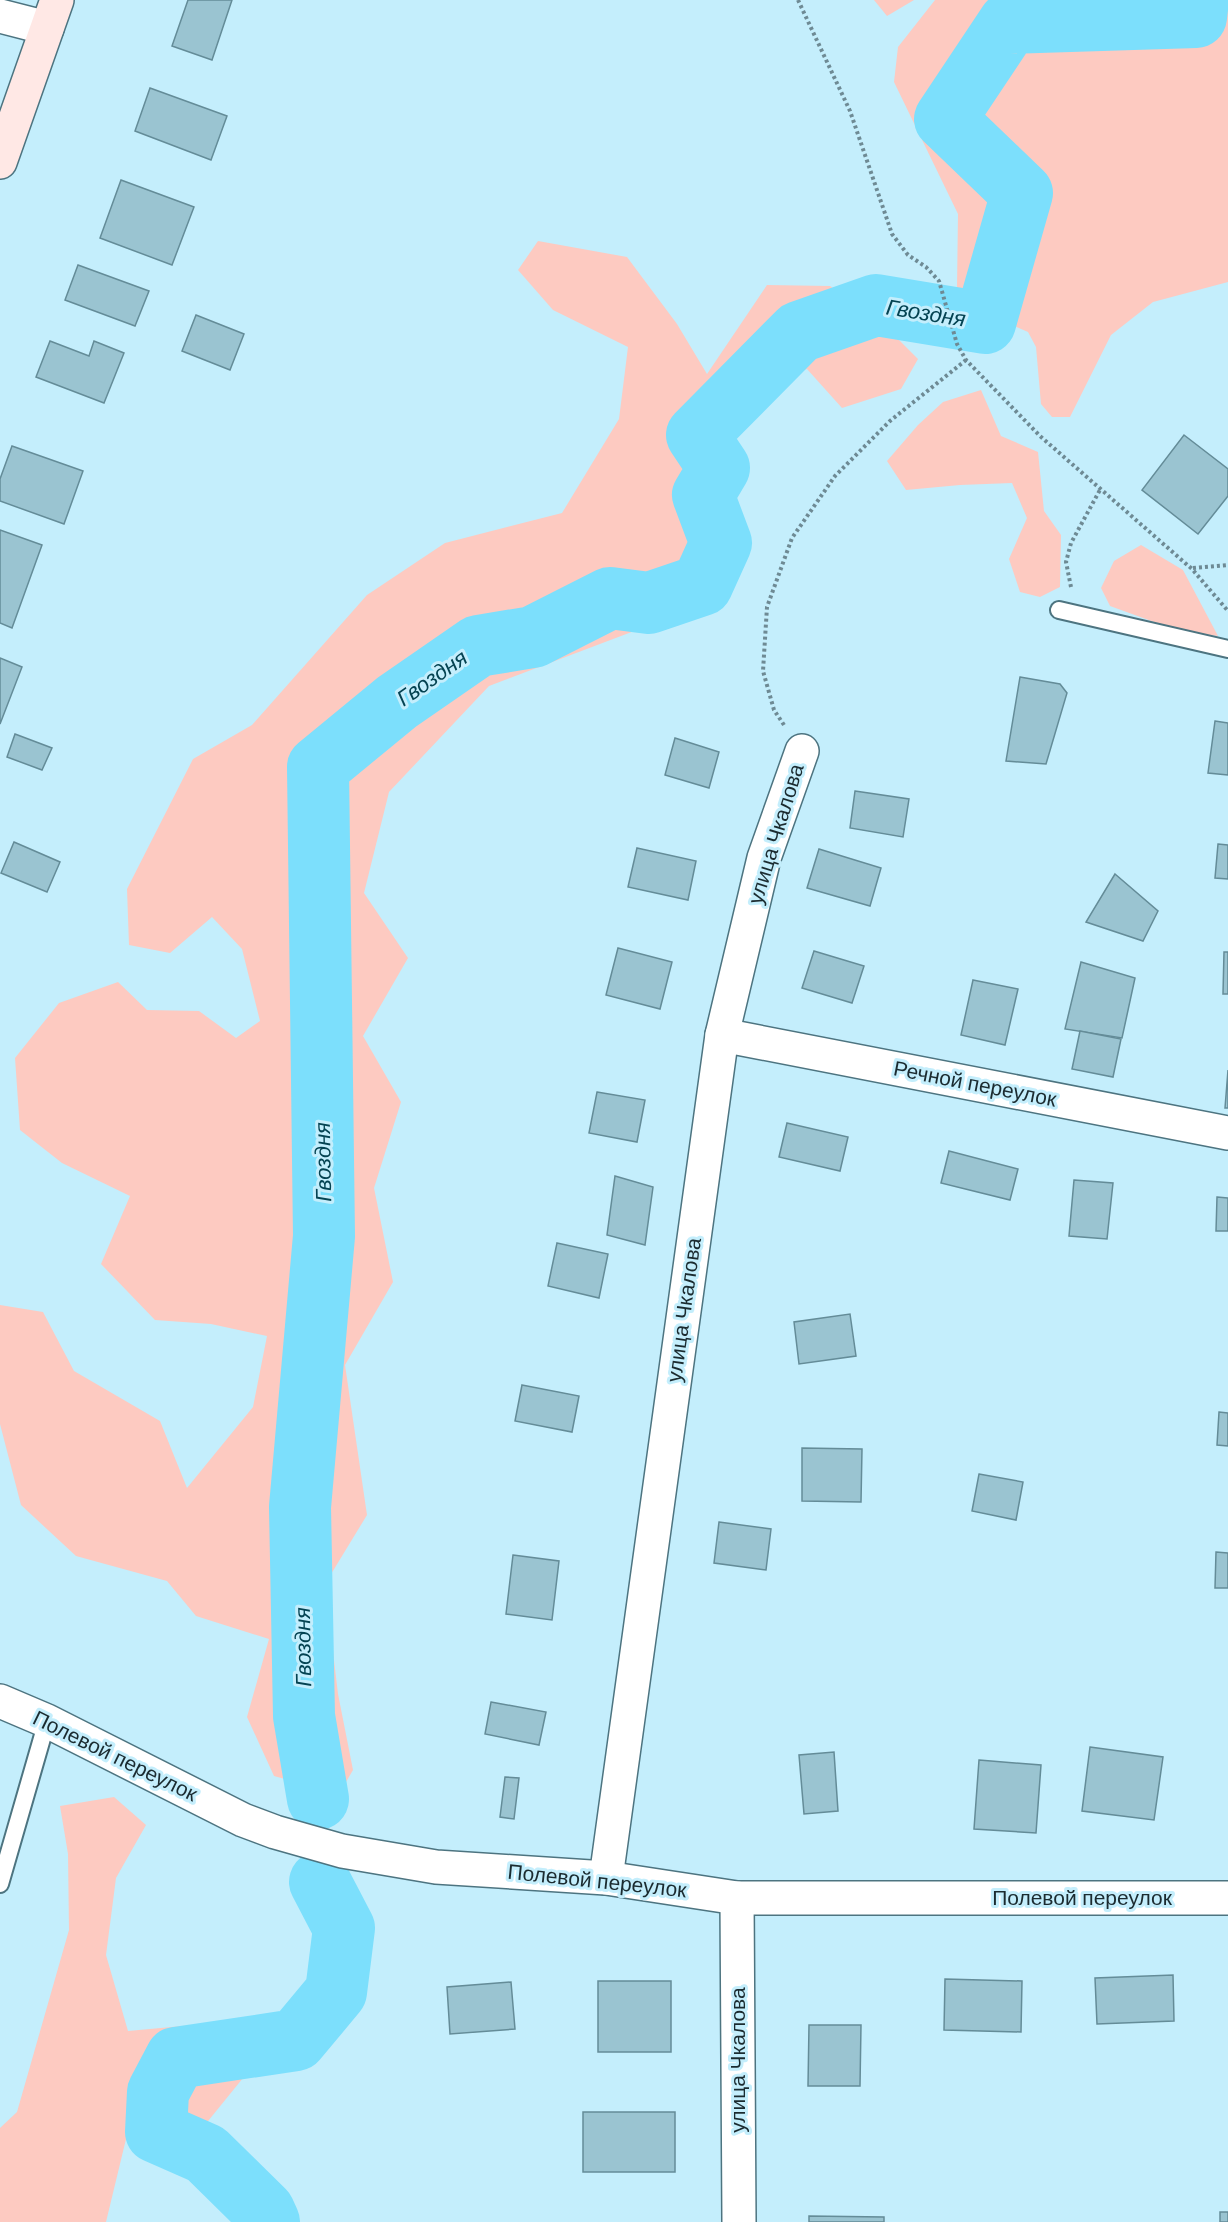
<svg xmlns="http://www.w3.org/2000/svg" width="1228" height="2222" font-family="'DM Sans',sans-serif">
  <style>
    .green { fill: #fdcac1 }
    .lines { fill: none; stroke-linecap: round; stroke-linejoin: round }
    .river { stroke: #7cdffc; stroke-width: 62 }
    .building { fill: #9ac4d1; stroke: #648c98; stroke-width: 1.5 }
    .lane-casing { stroke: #4d7480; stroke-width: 20 }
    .street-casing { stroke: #4d7480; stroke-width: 36 }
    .secondary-casing { stroke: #4d7480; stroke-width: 36 }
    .path { stroke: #6e8a94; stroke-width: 4; stroke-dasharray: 3 3; stroke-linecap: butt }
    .lane { stroke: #fff; stroke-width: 16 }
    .street { stroke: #fff; stroke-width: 33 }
    .secondary { stroke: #ffe8e5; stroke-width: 33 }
    .labels { text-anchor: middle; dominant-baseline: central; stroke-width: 6; stroke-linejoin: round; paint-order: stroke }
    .street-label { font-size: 21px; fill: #1b2b30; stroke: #c4eefc }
    .water-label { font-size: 22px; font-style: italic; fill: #044352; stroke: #c4eefc }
  </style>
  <rect width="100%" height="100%" fill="#c4eefc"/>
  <g class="green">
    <polygon points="874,0 914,0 887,16"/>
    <polygon points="935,0 1111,0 1133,4 1136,0 1210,0 1210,2 1228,7 1228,282 1153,302 1111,335 1070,417 1052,417 1041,404 1036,347 1028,332 965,304 957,288 958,214 894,82 898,47"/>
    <polygon points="538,241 627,257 677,324 707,374 767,285 830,286 879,320 918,359 901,389 842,408 807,369 754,388 716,431 743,565 666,619 489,686 389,792 364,893 408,958 363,1036 401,1102 374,1188 393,1282 345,1365 367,1515 325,1584 338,1694 353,1770 339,1794 274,1776 247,1717 269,1639 196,1616 167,1581 76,1556 21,1505 0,1424 0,1305 43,1312 74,1371 160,1421 187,1488 253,1407 267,1336 211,1324 155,1320 101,1264 130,1196 62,1163 20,1130 15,1058 59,1003 118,982 147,1010 199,1011 236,1038 260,1021 242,949 212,917 170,953 129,945 127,889 193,759 252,725 367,595 445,543 562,513 619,419 628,347 553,310 518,270"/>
    <polygon points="981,390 1001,436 1038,452 1044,511 1061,535 1060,587 1040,597 1020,592 1009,559 1027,518 1012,483 960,485 906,490 887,461 918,425 943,402"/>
    <polygon points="1141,545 1183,570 1218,636 1179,631 1110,606 1101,588 1114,561"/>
    <polygon points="114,1797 146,1825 116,1878 106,1955 128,2031 215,2023 243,2078 204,2126 126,2139 106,2222 0,2222 0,2128 17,2112 69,1930 68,1854 60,1806"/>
  </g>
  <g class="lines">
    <g class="river">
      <polyline points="318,1799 304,1716 300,1507 324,1236 318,767 397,702 478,646 533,637 610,598 649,603 702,585 721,543 703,495 719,468 697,435 799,332 876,305 985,323 1022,193 945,119 1009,23 1196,17 1198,0"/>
      <polyline points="269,2222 264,2211 206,2154 156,2132 158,2092 176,2058 296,2040 336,1992 344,1928 320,1882"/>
    </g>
  </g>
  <g class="building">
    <polygon points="188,0 232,0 212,60 172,46"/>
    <polygon points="150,88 227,116 211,160 135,131"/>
    <polygon points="121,180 194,207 172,265 100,238"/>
    <polygon points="78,265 149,291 135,326 65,300"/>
    <polygon points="196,315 244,334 230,370 182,351"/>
    <polygon points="50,341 89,356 94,341 124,353 104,403 36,377"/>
    <polygon points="1184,435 1228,469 1228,496 1198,534 1142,490"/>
    <polygon points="12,446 83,471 64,524 0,501 0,479"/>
    <polygon points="0,530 42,545 12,628 0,623"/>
    <polygon points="0,658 22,667 0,724"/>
    <polygon points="1020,677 1060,684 1067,693 1046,764 1006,761"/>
    <polygon points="1215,721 1228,723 1228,775 1208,773"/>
    <polygon points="15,734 52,748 42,770 7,757"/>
    <polygon points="675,738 719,752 709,788 665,775"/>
    <polygon points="855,791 909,799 903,837 850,828"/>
    <polygon points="14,842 60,862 47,892 1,873"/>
    <polygon points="1218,844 1228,845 1228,879 1215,878"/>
    <polygon points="637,848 696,861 688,900 628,887"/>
    <polygon points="819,849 881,868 870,906 807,888"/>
    <polygon points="1115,874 1158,911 1143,941 1086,922"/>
    <polygon points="618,948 672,962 660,1009 606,995"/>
    <polygon points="814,951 864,966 852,1003 802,988"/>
    <polygon points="1224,952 1228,952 1228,994 1223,994"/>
    <polygon points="1081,962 1135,978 1122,1038 1065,1029"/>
    <polygon points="973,980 1018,989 1005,1045 961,1035"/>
    <polygon points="1080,1031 1121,1039 1113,1077 1072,1069"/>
    <polygon points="1228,1070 1228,1108 1225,1108"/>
    <polygon points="597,1092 645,1100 637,1142 589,1133"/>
    <polygon points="787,1123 848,1137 840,1171 779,1157"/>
    <polygon points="949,1151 1018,1169 1010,1200 941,1183"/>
    <polygon points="615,1176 653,1187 645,1245 607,1235"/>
    <polygon points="1074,1180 1113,1183 1107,1239 1069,1236"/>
    <polygon points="1217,1197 1228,1198 1228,1231 1216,1231"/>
    <polygon points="557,1243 608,1254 599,1298 548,1286"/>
    <polygon points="850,1314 856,1356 799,1364 794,1322"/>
    <polygon points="522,1385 579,1396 572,1432 515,1421"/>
    <polygon points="1219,1412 1228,1413 1228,1446 1217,1445"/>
    <polygon points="802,1448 862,1449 861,1502 802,1501"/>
    <polygon points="979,1474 1023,1482 1016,1520 972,1511"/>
    <polygon points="719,1522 771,1529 766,1570 714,1563"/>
    <polygon points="1216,1552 1228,1553 1228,1588 1215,1588"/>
    <polygon points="513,1555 559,1561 552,1620 506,1614"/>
    <polygon points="491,1702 546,1712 539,1745 485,1734"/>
    <polygon points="1090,1747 1163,1757 1154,1820 1082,1811"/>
    <polygon points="834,1752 838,1811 804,1814 799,1755"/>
    <polygon points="979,1760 1041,1765 1036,1833 974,1829"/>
    <polygon points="505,1777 519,1778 514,1819 500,1817"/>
    <polygon points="1173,1975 1174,2021 1097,2024 1095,1978"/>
    <polygon points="945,1979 1022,1981 1021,2032 944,2030"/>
    <rect x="598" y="1981" width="73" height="71"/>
    <polygon points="511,1982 515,2029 450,2034 447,1987"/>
    <polygon points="809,2025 861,2025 860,2086 808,2086"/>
    <rect x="583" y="2112" width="92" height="60"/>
    <rect x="1220" y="2212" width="8" height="10"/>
    <polygon points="809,2216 884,2217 884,2222 809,2222"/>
  </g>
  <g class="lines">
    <g class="lane-casing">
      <g id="lane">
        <polyline points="1059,610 1228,649"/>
        <polyline points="0,1884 47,1721"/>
      </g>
    </g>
    <g class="street-casing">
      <g id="street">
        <polyline points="0,16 47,28"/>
        <polyline points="722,1035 1228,1133"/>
        <polyline points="0,1701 47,1721 243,1820 275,1832 342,1851 436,1867 606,1878 737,1898 1228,1898"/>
        <polyline points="606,1878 722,1035 764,858 802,751"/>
        <polyline points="737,1898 739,2222"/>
      </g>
    </g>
    <g class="secondary-casing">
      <polyline id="secondary" points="0,162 57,0"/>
    </g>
    <g class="path">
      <polyline points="798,0 850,111 892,234 908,255 926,267 939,281 957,344 966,360 1040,436 1192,569 1228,611"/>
      <polyline points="1193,568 1228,565"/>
      <polyline points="1071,587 1066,562 1071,543 1101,488"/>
      <polyline points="784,725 774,710 763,671 767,607 792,538 835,476 890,421 966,360"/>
    </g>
    <use href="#lane" class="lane"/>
    <use href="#street" class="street"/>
    <use href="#secondary" class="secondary"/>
  </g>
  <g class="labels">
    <g class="street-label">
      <text transform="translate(776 834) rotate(-73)">улица Чкалова</text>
      <text transform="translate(975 1084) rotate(11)">Речной переулок</text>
      <text transform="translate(684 1310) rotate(-82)">улица Чкалова</text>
      <text transform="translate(115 1756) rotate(26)">Полевой переулок</text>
      <text transform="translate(597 1881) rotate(6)">Полевой переулок</text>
      <text x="1082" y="1898">Полевой переулок</text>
      <text transform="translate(738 2060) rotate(-90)">улица Чкалова</text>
    </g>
    <g class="water-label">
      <text transform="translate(926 313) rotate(9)">Гвоздня</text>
      <text transform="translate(432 678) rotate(-35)">Гвоздня</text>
      <text transform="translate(323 1162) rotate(-91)">Гвоздня</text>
      <text transform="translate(303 1647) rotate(-91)">Гвоздня</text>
    </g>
  </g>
</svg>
